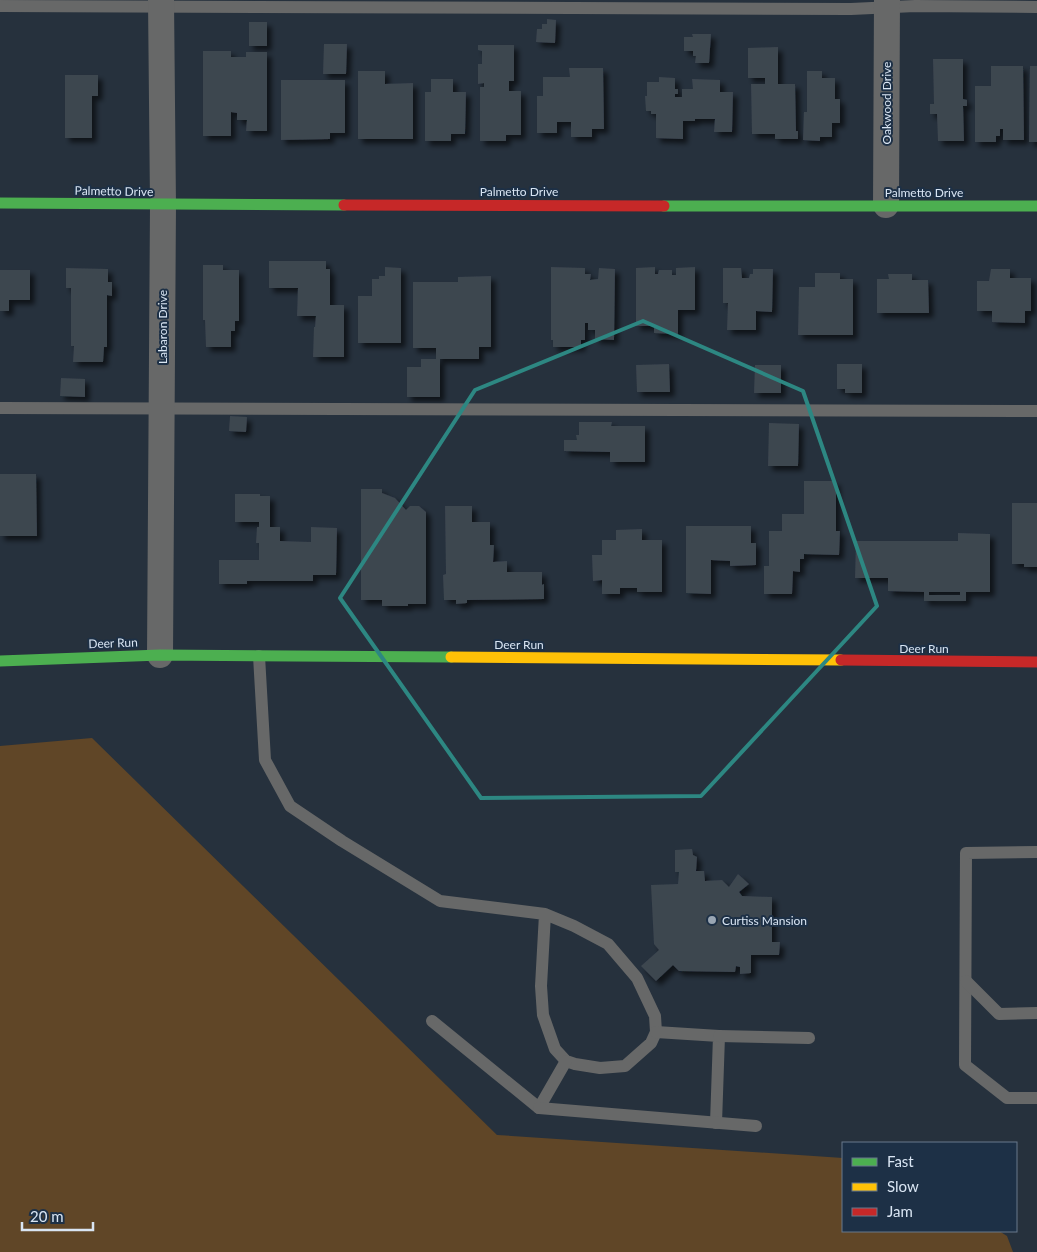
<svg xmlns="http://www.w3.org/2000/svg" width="1037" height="1252" font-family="Lato,sans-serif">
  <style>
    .green { fill: #604627 }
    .building { fill: #3d4650; fill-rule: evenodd; filter: url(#shadow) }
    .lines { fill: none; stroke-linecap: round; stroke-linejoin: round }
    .lane { stroke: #676868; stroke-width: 12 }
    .street { stroke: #676868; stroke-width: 26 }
    .fast { stroke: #4caf50; stroke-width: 11 }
    .slow { stroke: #ffc107; stroke-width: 11 }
    .jam { stroke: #c62828; stroke-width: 11 }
    .marked { fill: none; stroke: #2d8782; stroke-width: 4; stroke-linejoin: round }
    .poi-dot { fill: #9aa6b3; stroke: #1d3046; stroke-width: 2 }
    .labels { text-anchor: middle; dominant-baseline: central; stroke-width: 4; stroke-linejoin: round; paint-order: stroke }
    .street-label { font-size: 12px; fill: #d9e5f3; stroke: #1d3046 }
    .poi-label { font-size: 12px; fill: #d9e5f3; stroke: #1d3046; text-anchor: start }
  </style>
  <defs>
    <filter id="shadow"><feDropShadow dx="4.5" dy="4.5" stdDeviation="2.5" flood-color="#0009"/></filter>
  </defs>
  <rect width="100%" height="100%" fill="#26313d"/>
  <polygon class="green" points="92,738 497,1135 843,1158 843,1231 999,1231 1007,1236 1013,1252 0,1252 0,746"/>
  <g class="building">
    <polygon points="547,19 556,20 555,43 536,42 537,29 542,29 542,24 547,24"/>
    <rect x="249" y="22" width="18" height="24"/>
    <polygon points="692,34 711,34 709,63 695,63 696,56 693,56 693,51 684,51 684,37 693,37"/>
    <polygon points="324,44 347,44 346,74 323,74"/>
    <polygon points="478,45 514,45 514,81 509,81 509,91 521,91 521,135 506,135 506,141 480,141 480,87 484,87 484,83 478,84 478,64 482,64 482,51 478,50"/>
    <polygon points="778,47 778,84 795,84 796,131 798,131 798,139 775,139 775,134 752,134 751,84 765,84 765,78 748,78 748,48"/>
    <polygon points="203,51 231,51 231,57 246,57 246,52 267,52 267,131 246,131 247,120 237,120 237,113 231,112 231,136 203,136"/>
    <polygon points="933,59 963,59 963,99 967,100 967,106 963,106 964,141 938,141 937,114 930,114 930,104 934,104"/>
    <polygon points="991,66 1023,66 1024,140 1003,140 1003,129 1000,129 1000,136 996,136 996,142 975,142 975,86 991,86"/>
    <polygon points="1030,66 1037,66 1037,142 1029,142"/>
    <polygon points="569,68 603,68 604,129 592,129 592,137 571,137 571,122 557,122 557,133 537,133 537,96 543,96 543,77 570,77"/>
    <polygon points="358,71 385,71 385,84 413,83 413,139 358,139"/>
    <polygon points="807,71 822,71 822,78 835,78 835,99 840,99 840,123 832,123 832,137 820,137 820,141 803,140 804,112 807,112"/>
    <polygon points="65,75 98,75 98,96 92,96 92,138 65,138"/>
    <polygon points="659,77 675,78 675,89 678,89 678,94 675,94 675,97 682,97 682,89 693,89 692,79 720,80 720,92 733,92 732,132 714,132 715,119 695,119 695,121 683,121 683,139 656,138 656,114 651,114 651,111 646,111 645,96 647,96 647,82 659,82"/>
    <polygon points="431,79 453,79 453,92 466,92 465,134 451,134 451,141 425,141 425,92 431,92"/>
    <polygon points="281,80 345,80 345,133 330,133 330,139 281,140"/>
    <polygon points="269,261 326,261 326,269 330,269 330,305 344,305 344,357 313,357 314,327 315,327 316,316 297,316 298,288 269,288"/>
    <polygon points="203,265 223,265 223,270 239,270 239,321 235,321 235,331 231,331 231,347 206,347 205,320 203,320"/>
    <polygon points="385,267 401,268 401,343 358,343 358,296 372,296 372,279 379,279 379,276 385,276"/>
    <polygon points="551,267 585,268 585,274 591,274 590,280 598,279 599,268 615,269 614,340 595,339 595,330 588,330 588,323 585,323 585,340 581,340 581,347 553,347 553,340 551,340"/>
    <polygon points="655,267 655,274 658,274 659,270 672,270 672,275 676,275 676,268 695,267 695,310 678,310 678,334 654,333 654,326 636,326 636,268"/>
    <polygon points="66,268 108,269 108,282 112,282 112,296 107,295 107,347 104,347 103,362 73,362 74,346 71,346 71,288 66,288"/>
    <polygon points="723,268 741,268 742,278 749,278 750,274 753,274 753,269 773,269 772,312 756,311 756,330 727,330 728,303 723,303"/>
    <polygon points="991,269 1010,269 1010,278 1031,278 1031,311 1025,311 1025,323 992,322 992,311 977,311 977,281 989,281"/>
    <polygon points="0,270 30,270 30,300 9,300 9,311 0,311"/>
    <polygon points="815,273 840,273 840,279 853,279 853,335 798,335 799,287 815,287"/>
    <polygon points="888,274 912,274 912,280 928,280 929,313 877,313 877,279 889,279"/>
    <polygon points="491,276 491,347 479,347 479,359 440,359 440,397 407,397 407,367 421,367 421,359 436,359 436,348 413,348 413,282 458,282 458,277"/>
    <polygon points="669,364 670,392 637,392 636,365"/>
    <polygon points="837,364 862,364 862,393 845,393 845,389 837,389"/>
    <polygon points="755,365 781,365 781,393 754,393"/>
    <polygon points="61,378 85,379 85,397 60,396"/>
    <polygon points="230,416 247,417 246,432 229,431"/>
    <polygon points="579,422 612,422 611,426 645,426 645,462 610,462 610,452 564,451 564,440 577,440 576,435 579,435"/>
    <polygon points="769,423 799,424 798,466 768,466"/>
    <polygon points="0,474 36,474 37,536 0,536"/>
    <polygon points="804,481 836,481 836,531 840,531 839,555 804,554 804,559 800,559 800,572 793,571 792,594 764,594 764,566 769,566 769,531 782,531 782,514 804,514"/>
    <polygon points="361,489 382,489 382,493 395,498 406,510 410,506 419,506 426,512 426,604 408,604 408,606 382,606 382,600 361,600"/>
    <polygon points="235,494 260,494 260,496 270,496 270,527 280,527 280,541 311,542 311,527 337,528 336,575 313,575 313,581 247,581 247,584 219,584 219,560 259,560 259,543 256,543 257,527 259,527 259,522 235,522"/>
    <polygon points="1012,503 1037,503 1037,567 1024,567 1024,564 1012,564"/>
    <polygon points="445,506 472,506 472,522 490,522 490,545 494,545 493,562 507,561 507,572 542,572 542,585 544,584 544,599 467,600 467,603 456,604 456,600 444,600 443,575 446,574"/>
    <polygon points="686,526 751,526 751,543 756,543 756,565 730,566 730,561 711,560 711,594 686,593"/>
    <polygon points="642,529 642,540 662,540 662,592 637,592 637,588 620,588 620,594 602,594 602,580 593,581 592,555 602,555 602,540 616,540 616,530"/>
    <path d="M958,533L990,534V592H966V601H924V592L888,591V578H855L856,541H958ZM929,592H960V595H929Z"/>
    <polygon points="692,849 693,855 697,857 696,871 704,871 705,881 722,880 729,887 738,874 749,884 739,892 742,896 772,897 772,942 780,942 779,955 751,955 751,973 740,974 740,967 736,966 735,972 679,971 673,965 656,981 641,966 659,950 654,944 651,885 678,884 679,872 675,872 675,850"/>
  </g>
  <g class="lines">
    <g class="lane">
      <polyline points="0,6 851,9 915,6 1037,7"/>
      <polyline points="0,408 1037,411"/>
      <polyline points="259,656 265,760 290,806 342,841 440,901 545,914 574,926 608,944 637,978 655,1016 656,1032 651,1043 625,1066 600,1068 575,1064 566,1061 555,1049 543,1015 541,986 545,914"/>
      <polyline points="1037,852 966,853 965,1065 1007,1098 1037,1098"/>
      <polyline points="966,981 999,1014 1037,1013"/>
      <polyline points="432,1021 539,1108 566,1061"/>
      <polyline points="656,1032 719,1036 716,1123"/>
      <polyline points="719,1036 809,1038"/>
      <polyline points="539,1108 756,1126"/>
    </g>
    <g class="street">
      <polyline points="886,205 887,0"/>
      <polyline points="160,655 163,205 161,0"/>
    </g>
    <g class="fast">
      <polyline points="0,203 344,205"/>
      <polyline points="664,206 1037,206"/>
      <polyline points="0,661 160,655 451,657"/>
    </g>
    <polyline class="slow" points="451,657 841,660"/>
    <g class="jam">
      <polyline points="344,205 664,206"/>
      <polyline points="841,660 1037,662"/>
    </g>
  </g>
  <path class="marked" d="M643,321L803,391L877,606L701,796L481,798L340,598L475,390Z"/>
  <circle class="poi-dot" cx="712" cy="920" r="5"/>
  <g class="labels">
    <g class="street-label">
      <text transform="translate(886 103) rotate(-90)">Oakwood Drive</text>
      <text transform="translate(114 191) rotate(1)">Palmetto Drive</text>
      <text x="519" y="191">Palmetto Drive</text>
      <text x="924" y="192">Palmetto Drive</text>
      <text transform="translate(162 327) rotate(-90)">Labaron Drive</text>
      <text transform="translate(113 643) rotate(-2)">Deer Run</text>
      <text x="519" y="644">Deer Run</text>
      <text x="924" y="648">Deer Run</text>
    </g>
    <g class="poi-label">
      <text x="722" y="920">Curtiss Mansion</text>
    </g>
  </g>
  <rect x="842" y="1142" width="175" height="90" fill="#1d3046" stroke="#68788b"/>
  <rect x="852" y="1158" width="25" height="8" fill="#4caf50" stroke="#68788b"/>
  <text x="887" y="1167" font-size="15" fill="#d9e5f3">Fast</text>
  <rect x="852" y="1183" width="25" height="8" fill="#ffc107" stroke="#68788b"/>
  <text x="887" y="1192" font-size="15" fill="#d9e5f3">Slow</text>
  <rect x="852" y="1208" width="25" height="8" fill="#c62828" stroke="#68788b"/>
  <text x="887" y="1217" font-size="15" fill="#d9e5f3">Jam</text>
  <path d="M22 1222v8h71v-8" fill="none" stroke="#d9e5f3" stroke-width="2.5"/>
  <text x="30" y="1222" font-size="15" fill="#d9e5f3" stroke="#1d3046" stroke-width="4" paint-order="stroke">20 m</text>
</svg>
